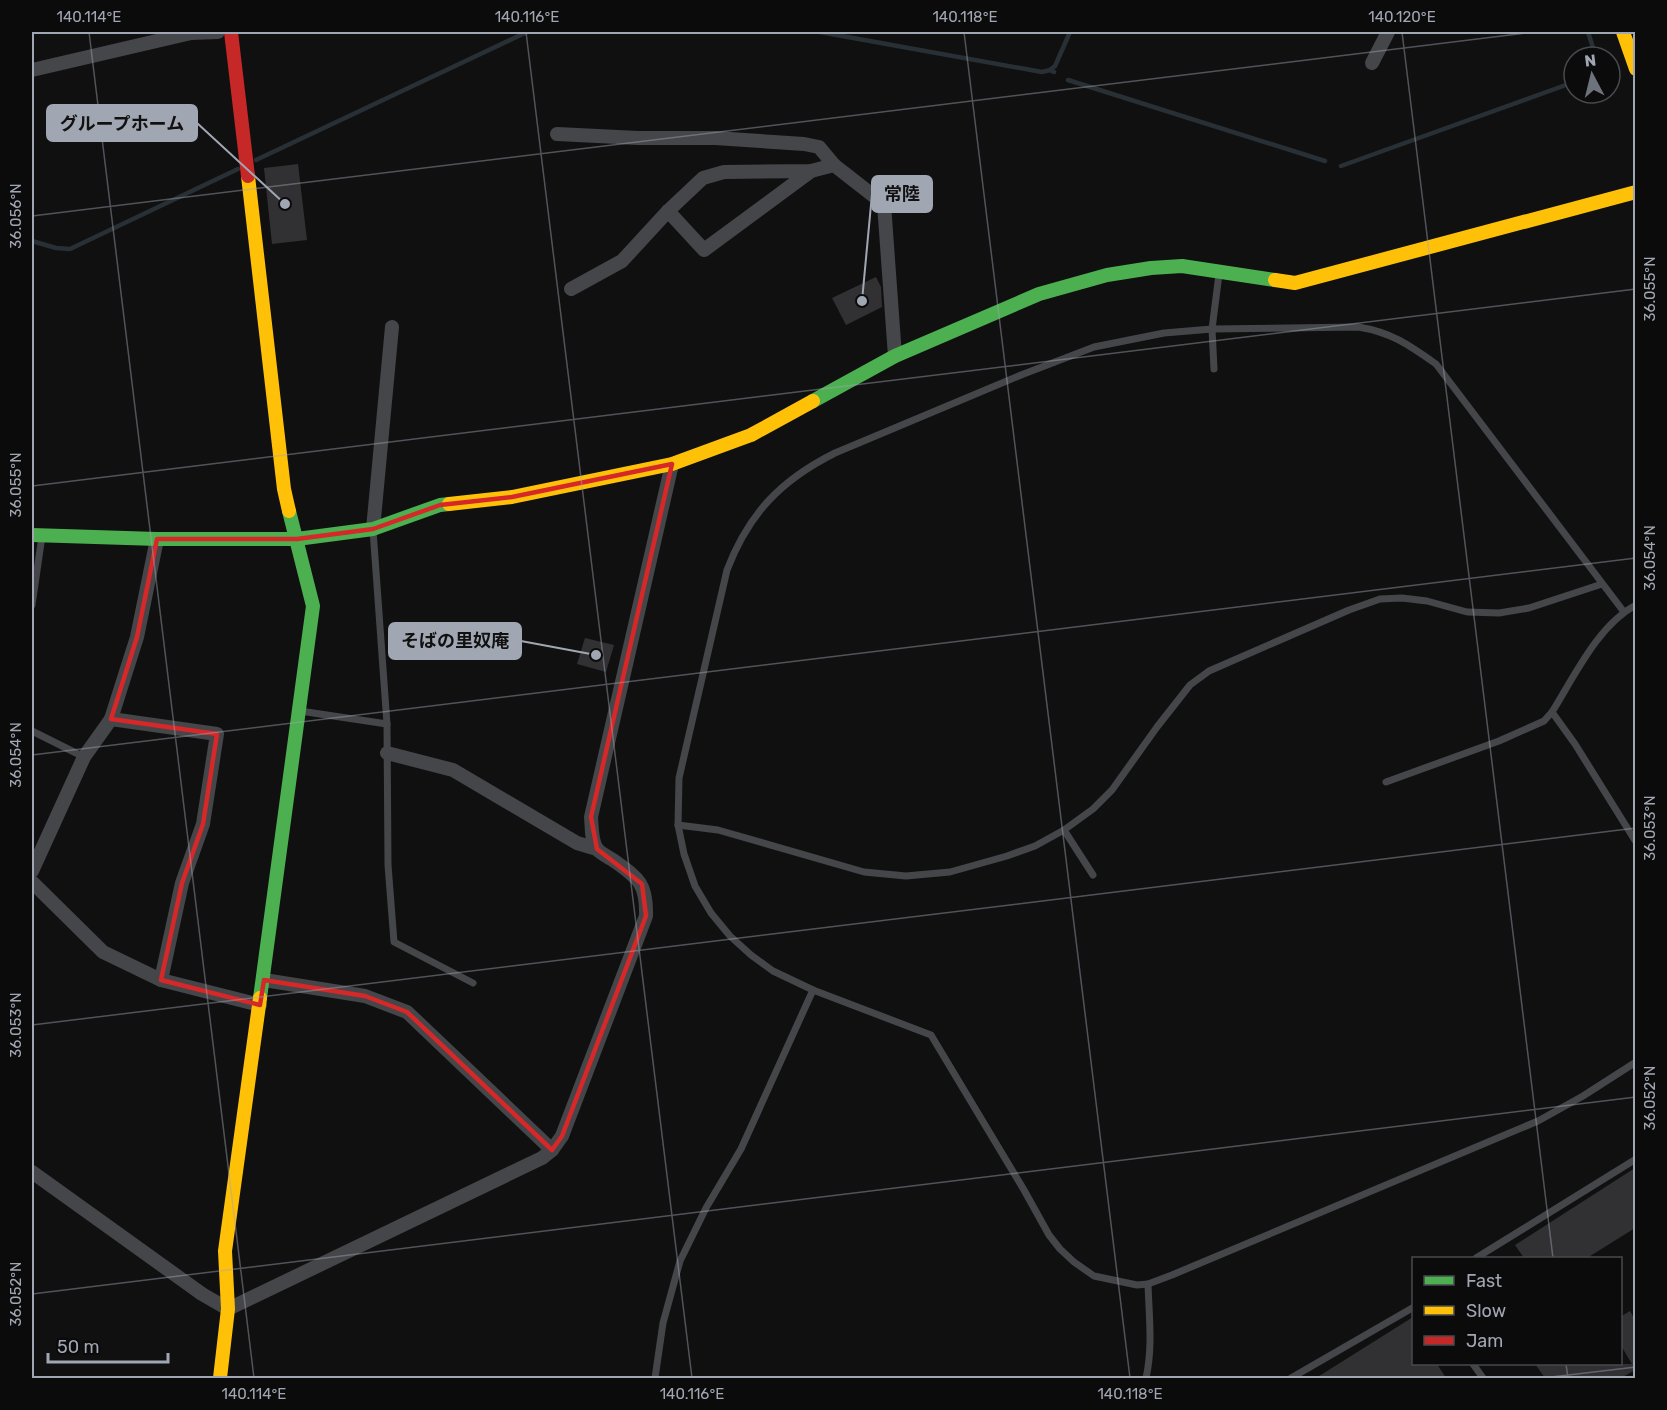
<svg xmlns="http://www.w3.org/2000/svg" width="1667" height="1410" font-family="Rubik,'Noto Sans JP',sans-serif">
  <style>
    .lines { fill: none; stroke-linecap: round; stroke-linejoin: round }
    .stream { stroke: #283035; stroke-width: 4.5 }
    .building { fill: #313133 }
    .lane { stroke: #454649; stroke-width: 7 }
    .street { stroke: #454649; stroke-width: 14 }
    .fast { stroke: #4caf50; stroke-width: 14 }
    .slow { stroke: #ffc107; stroke-width: 14 }
    .jam { stroke: #c62828; stroke-width: 14 }
    .marked { fill: none; stroke: #d62828; stroke-width: 4.5; stroke-linejoin: round }
    .ticks { fill: none; stroke: #a1a7b2; stroke-width: 1.5; stroke-opacity: 0.45 }
    .leader { fill: none; stroke: #a1a7b2; stroke-width: 2 }
    .callout-dot { fill: #a1a7b2; stroke: #0b0b0c; stroke-width: 2 }
    .callout { fill: #a1a7b2; stroke: #a1a7b2; stroke-width: 2 }
    .callout-label { font-size: 18px; text-anchor: middle; font-weight: bold; fill: #111 }
    .neatline { fill: none; stroke: #a1a7b2; stroke-width: 2 }
    .ticks-label { font-size: 15px; text-anchor: middle; fill: #a1a7b2 }
  </style>
  <rect width="100%" height="100%" fill="#101011"/>
  <g class="lines">
    <g class="stream">
      <polyline points="820,32 1042,72 1050,70 1054,72"/>
      <polyline points="1588,32 1596,57"/>
      <polyline points="1050,70 1055,66 1070,32"/>
      <polyline points="1068,80 1325,161"/>
      <polyline points="256,160 527,32"/>
      <polyline points="1341,166 1574,82"/>
      <polyline points="32,241 56,248 70,249 238,169"/>
    </g>
  </g>
  <g class="building">
    <polygon points="298,164 307,240 272,244 264,168"/>
    <polygon points="876,277 881,287 882,307 846,325 832,298"/>
    <polygon points="585,638 614,645 606,672 577,664"/>
    <polygon points="1635,1168 1635,1228 1587,1258 1524,1258 1515,1245"/>
    <polygon points="1630,1311 1635,1320 1635,1370 1621,1378 1545,1378 1535,1364 1632,1364 1620,1344 1620,1317"/>
    <polygon points="1413,1317 1413,1364 1437,1364 1446,1378 1316,1378"/>
  </g>
  <g class="lines">
    <g class="lane">
      <polyline points="1214,369 1212,329 1219,274"/>
      <polyline points="373,530 387,724 388,865 394,942 473,983"/>
      <polyline points="32,605 42,536"/>
      <path d="M1624,612L1436,364C1409,345 1391,332 1358,327L1212,329L1164,333L1094,347L1021,375L835,453C781,480 749,513 727,570L679,778L678,825L684,854L695,886L711,913L730,936L751,955L773,971L813,990L931,1035L1024,1190L1049,1235L1060,1249L1074,1262L1094,1276L1137,1285L1148,1284L1172,1275L1538,1121L1583,1096L1636,1062"/>
      <polyline points="300,711 387,724"/>
      <polyline points="1552,712 1575,744 1636,842"/>
      <polyline points="32,731 84,757"/>
      <path d="M1386,782L1499,741L1544,721L1552,712C1574,677 1598,625 1636,605"/>
      <polyline points="678,825 718,830 864,872 906,876 950,872 1007,856 1035,846 1064,830 1093,809 1112,790 1157,727 1190,685 1209,671 1349,610 1380,599 1402,598 1427,601 1467,612 1499,613 1529,608 1602,584"/>
      <polyline points="1064,830 1093,875"/>
      <polyline points="1476,1258 1636,1159"/>
      <polyline points="1473,1364 1483,1378"/>
      <polyline points="655,1378 663,1323 680,1261 706,1208 741,1149 813,990"/>
      <path d="M1146,1378C1153,1347 1149,1316 1148,1284"/>
      <polyline points="1291,1378 1414,1307"/>
    </g>
    <g class="street">
      <polyline points="1372,63 1388,32"/>
      <polyline points="32,70 191,33 218,32"/>
      <polyline points="557,134 638,138 715,138 804,144 819,147 834,165 884,204 895,356"/>
      <polyline points="668,211 704,250 811,171"/>
      <polyline points="571,289 622,261 668,211 703,178 724,172 811,171 834,165"/>
      <polyline points="373,529 392,327"/>
      <polyline points="111,719 217,734 203,824 182,883 161,980"/>
      <polyline points="387,753 453,770 577,843 597,849"/>
      <polyline points="32,871 84,757 111,719 137,637 157,539"/>
      <polyline points="32,882 103,952 161,980 260,1005"/>
      <polyline points="264,980 365,996 407,1012 552,1150"/>
      <path d="M32,1172L202,1294L228,1309L542,1158L552,1150L562,1136L646,916C647,883 638,878 613,860C608,857 600,853 597,849C591,841 592,826 591,817L672,464"/>
    </g>
    <g class="fast">
      <polyline points="813,401 895,356 1039,294 1107,275 1151,268 1182,266 1275,280"/>
      <polyline points="32,535 157,539 297,539 373,529 440,505 449,504"/>
      <polyline points="260,998 313,606 289,511"/>
    </g>
    <g class="slow">
      <polyline points="1623,32 1636,69"/>
      <polyline points="248,176 284,489 289,511"/>
      <polyline points="1275,280 1295,283 1636,192"/>
      <polyline points="449,504 512,497 672,464 751,435 813,401"/>
      <polyline points="220,1378 228,1309 225,1251 260,998"/>
    </g>
    <polyline class="jam" points="231,32 248,176"/>
  </g>
  <path class="marked" d="M672,464L591,817L597,849L642,884L646,916L562,1136L552,1150L407,1012L365,996L264,980L260,1005L161,980L182,883L203,824L217,734L111,719L137,637L157,539H297L373,529L440,505L512,497Z"/>
  <path class="ticks" d="M89,32L254,1378M526,32L692,1378M964,32L1130,1378M1402,32L1553,1258M32,216L1535,32M32,486L1636,289M32,755L1636,558M32,1025L1636,828M32,1294L1636,1097M1566,1364L1568,1378M1543,1378L1636,1367"/>
  <path class="leader" d="M285 204L197 123M862 301L872 194M596 655L521 641"/>
  <g class="callout-dot">
    <circle cx="285" cy="204" r="6"/>
    <circle cx="862" cy="301" r="6"/>
    <circle cx="596" cy="655" r="6"/>
  </g>
  <g class="callout">
    <rect x="47" y="105" width="150" height="36" rx="6"/>
    <rect x="872" y="176" width="60" height="36" rx="6"/>
    <rect x="389" y="623" width="132" height="36" rx="6"/>
  </g>
  <g class="callout-label">
    <text x="122" y="130">グループホーム</text>
    <text x="902" y="200">常陸</text>
    <text x="455" y="647">そばの里奴庵</text>
  </g>
  <rect width="1667" height="1410" fill="none" stroke="#0b0b0c" stroke-width="66"/>
  <rect x="1412" y="1257" width="210" height="108" fill="#0b0b0c" stroke="#47494e" stroke-width="1.5"/>
  <rect x="1424" y="1276" width="30" height="9" fill="#4caf50" stroke="#47494e" stroke-width="1.5"/>
  <text x="1466" y="1287" font-size="18" fill="#a1a7b2">Fast</text>
  <rect x="1424" y="1306" width="30" height="9" fill="#ffc107" stroke="#47494e" stroke-width="1.5"/>
  <text x="1466" y="1317" font-size="18" fill="#a1a7b2">Slow</text>
  <rect x="1424" y="1336" width="30" height="9" fill="#c62828" stroke="#47494e" stroke-width="1.5"/>
  <text x="1466" y="1347" font-size="18" fill="#a1a7b2">Jam</text>
  <g transform="translate(1592 75) rotate(353)"><circle r="28" fill="#0b0b0c" stroke="#47494e" stroke-width="1.5"/>
  <path d="M0-4.5L10 22L0 15L-10 22Z" fill="#6e727a"/>
  <text y="-9" font-size="16" font-weight="bold" text-anchor="middle" fill="#a1a7b2">N</text>
  </g>
  <path d="M48 1353v9h120v-9" fill="none" stroke="#a1a7b2" stroke-width="3"/>
  <text x="57" y="1353" font-size="18" fill="#a1a7b2" stroke="#0b0b0c" stroke-width="4.5" paint-order="stroke">50 m</text>
  <rect x="33" y="33" width="1601" height="1344" class="neatline"/>
  <g class="ticks-label">
    <text x="89" y="22">140.114°E</text>
    <text x="527" y="22">140.116°E</text>
    <text x="965" y="22">140.118°E</text>
    <text x="1402" y="22">140.120°E</text>
    <text transform="translate(16 216) rotate(-90)" y="5">36.056°N</text>
    <text transform="translate(1650 289) rotate(-90)" y="5">36.055°N</text>
    <text transform="translate(16 485) rotate(-90)" y="5">36.055°N</text>
    <text transform="translate(1650 558) rotate(-90)" y="5">36.054°N</text>
    <text transform="translate(16 755) rotate(-90)" y="5">36.054°N</text>
    <text transform="translate(1650 828) rotate(-90)" y="5">36.053°N</text>
    <text transform="translate(16 1025) rotate(-90)" y="5">36.053°N</text>
    <text transform="translate(1650 1098) rotate(-90)" y="5">36.052°N</text>
    <text transform="translate(16 1294) rotate(-90)" y="5">36.052°N</text>
    <text x="254" y="1399">140.114°E</text>
    <text x="692" y="1399">140.116°E</text>
    <text x="1130" y="1399">140.118°E</text>
  </g>
</svg>
